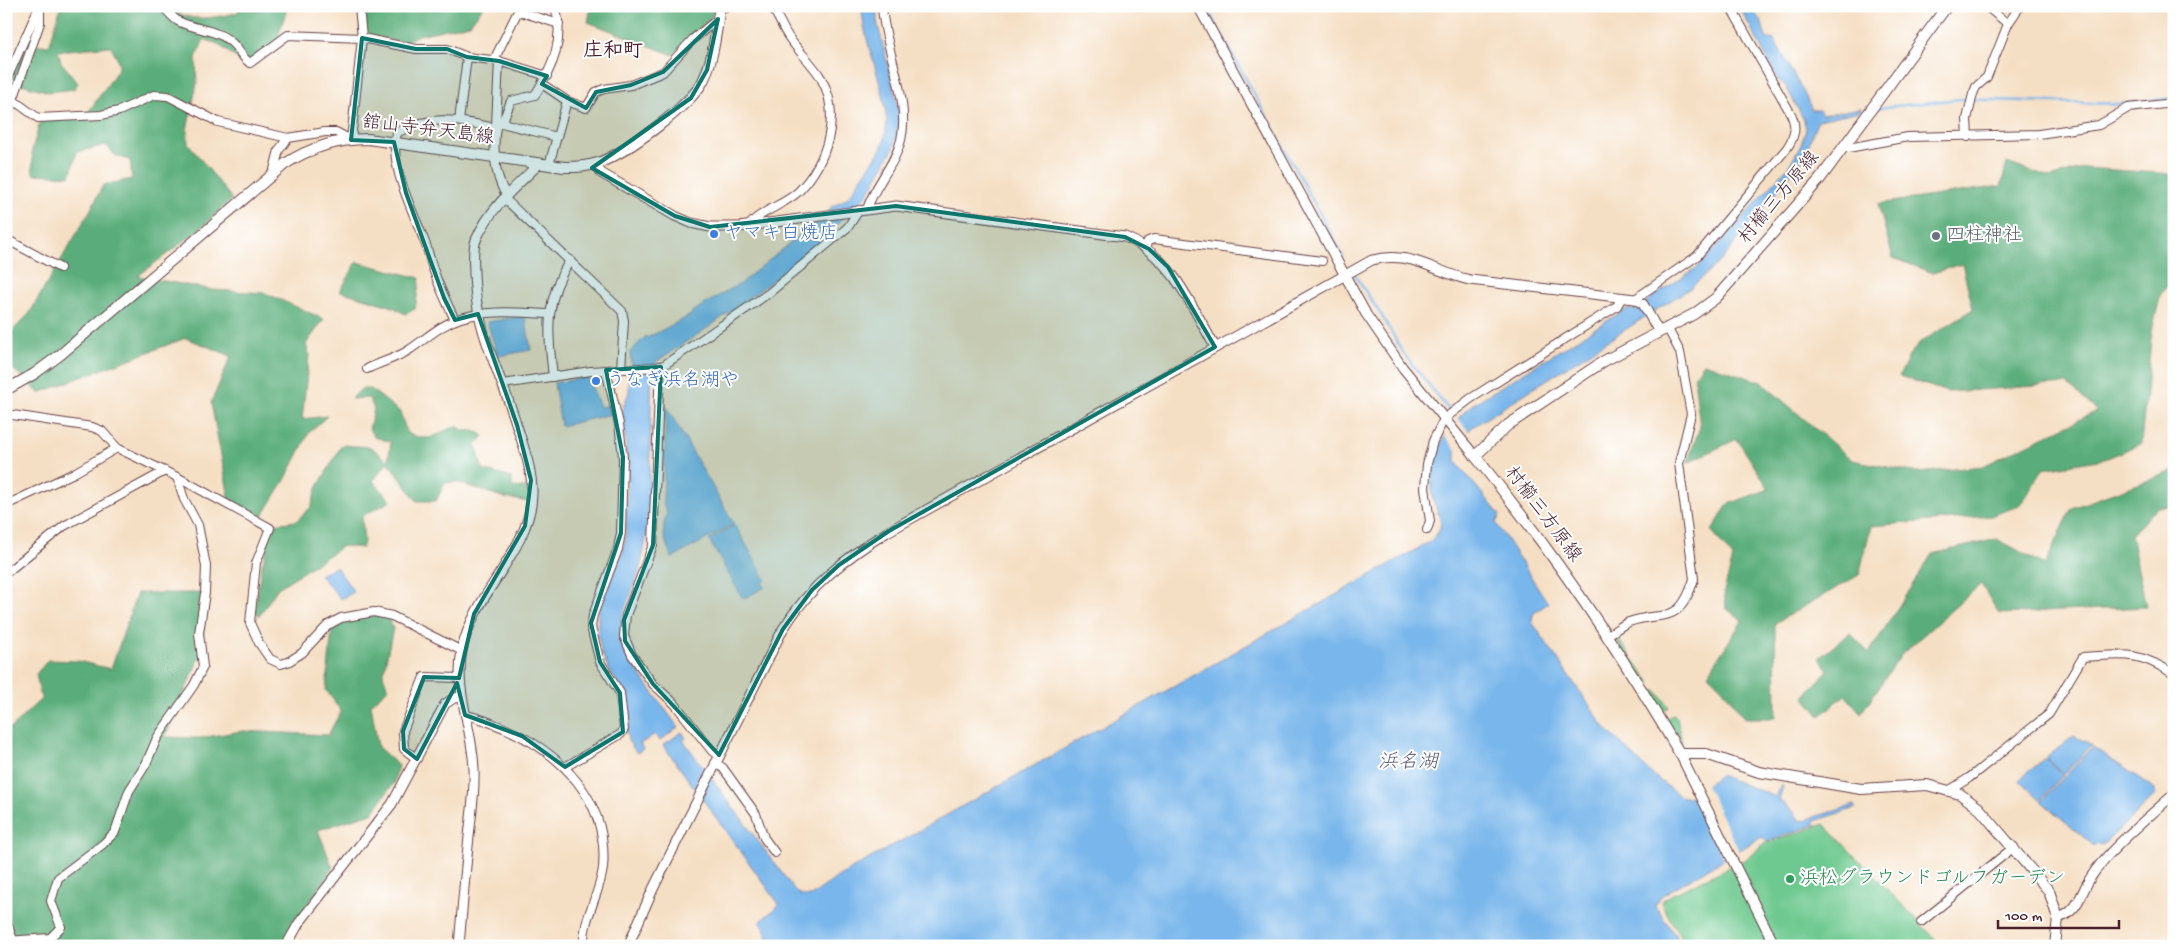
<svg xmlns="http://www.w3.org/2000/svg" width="2180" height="952" font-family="'Gochi Hand','Klee One',sans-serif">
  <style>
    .green { fill: #6ec990; stroke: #5c745e }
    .forest { fill: #5aad7a; stroke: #526652 }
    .water { fill: #78b6eb; stroke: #616a8b }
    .pier { fill: #f5dfc4 }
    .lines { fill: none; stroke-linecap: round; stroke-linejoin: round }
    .stream { stroke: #78b6eb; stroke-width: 2.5 }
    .minor-casing { stroke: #643c42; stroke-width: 10 }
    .tertiary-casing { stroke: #643c42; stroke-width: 11 }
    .secondary-casing { stroke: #643c42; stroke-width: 12 }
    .minor { stroke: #fff; stroke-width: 8 }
    .tertiary { stroke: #fff; stroke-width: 9 }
    .secondary { stroke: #fff; stroke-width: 10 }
    .marked { fill: #0f766e; fill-opacity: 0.2; stroke: #0f766e; stroke-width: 4; stroke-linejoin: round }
    .shop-dot { fill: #3f7fe0; stroke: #fff; stroke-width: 2 }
    .worship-dot { fill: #6b7280; stroke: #fff; stroke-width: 2 }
    .leisure-dot { fill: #2e9e5b; stroke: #fff; stroke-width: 2 }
    .labels { text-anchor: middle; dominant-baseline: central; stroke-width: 4; stroke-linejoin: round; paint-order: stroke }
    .street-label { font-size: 19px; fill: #4a1f2b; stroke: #fff }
    .shop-label { font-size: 19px; fill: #366cbe; stroke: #fff; text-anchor: start }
    .worship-label { font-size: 19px; fill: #5b616d; stroke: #fff; text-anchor: start }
    .leisure-label { font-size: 19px; fill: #27864d; stroke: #fff; text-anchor: start }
    .neighbourhood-label { font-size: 20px; font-weight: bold; fill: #4a1f2b; stroke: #fff }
    .water-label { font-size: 20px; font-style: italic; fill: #5c5b78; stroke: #fff }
  </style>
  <rect width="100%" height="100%" fill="#fff"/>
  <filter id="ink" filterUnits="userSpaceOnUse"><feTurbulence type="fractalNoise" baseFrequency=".02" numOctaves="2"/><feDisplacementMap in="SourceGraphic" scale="10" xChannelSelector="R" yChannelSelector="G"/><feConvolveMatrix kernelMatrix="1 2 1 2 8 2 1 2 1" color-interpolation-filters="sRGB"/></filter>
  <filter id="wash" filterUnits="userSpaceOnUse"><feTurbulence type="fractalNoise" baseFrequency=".0096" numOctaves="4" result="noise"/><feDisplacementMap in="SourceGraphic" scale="20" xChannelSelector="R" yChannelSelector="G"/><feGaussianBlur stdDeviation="1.12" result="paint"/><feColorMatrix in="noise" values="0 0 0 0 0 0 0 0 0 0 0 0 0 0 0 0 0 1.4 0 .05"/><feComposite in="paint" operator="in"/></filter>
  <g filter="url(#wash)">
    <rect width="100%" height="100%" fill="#f5dfc4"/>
    <g class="green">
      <polygon points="1615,635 1651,683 1647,685 1645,685 1614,637"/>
      <polygon points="1652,690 1657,691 1669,707 1662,712 1650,693"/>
      <polygon points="1674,714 1677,718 1682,743 1666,719"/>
      <polygon points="1824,824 1942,946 1686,946 1661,903 1663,899 1746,859 1764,844"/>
    </g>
    <g class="forest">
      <path d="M61,6H170C187,25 215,17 237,13L240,6H288L276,43L249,68L218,44L204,39L196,58L197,83L187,130L188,143L232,199L200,229L138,276L213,290L265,293L324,319L306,344L309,355L302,419L327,416L309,433L285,480L262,517L230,502L211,403L231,356L186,338L39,393L6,362V337L29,314L91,209L103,185L132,179L130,160L116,156L106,145L77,152L70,176L33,174L32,150L41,118L88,113C93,104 119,71 119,65C118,59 113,51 111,46L58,51L61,62L78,83L74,89L49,92L14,82L6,90V60C20,64 25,54 33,44L49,46Z"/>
      <polygon points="360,6 484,6 470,24 419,35 404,42 371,37 361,30"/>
      <polygon points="591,6 714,6 712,17 673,55 588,22"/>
      <polygon points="2007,163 2050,178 2085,168 2174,174 2174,276 2161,294 2152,330 2141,444 2105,459 2043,469 2021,505 1991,516 1871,526 1859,575 1775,623 1776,718 1744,718 1723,689 1708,674 1742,621 1726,608 1724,591 1733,558 1712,531 1728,504 1769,489 1737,439 1687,463 1700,427 1694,377 1704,363 1761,382 1852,460 1918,473 1983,466 2097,411 2067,384 1947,392 1899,376 1910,354 1921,342 1973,309 1962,264 1933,273 1893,258 1878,204 2001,186"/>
      <polygon points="357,262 420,278 415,309 405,314 393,307 340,291"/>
      <path d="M361,389H371L400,412L407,433C435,445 434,432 457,426L465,431L475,430L484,436L476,445L483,470L512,478V487L528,488L529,502L505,498L456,482L445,483L436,501H417L388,462L373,481L391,501L362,516L364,542L362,548L343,546L278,588L259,616L255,610L261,569L273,524L296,521L311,507L317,488L342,445L371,447L388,461L391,442L374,437L369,429L374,409L369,398L351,399Z"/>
      <polygon points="2174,471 2174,508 2158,507 2131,535 2146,607 1999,614 1981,584 1902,654 1861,713 1845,695 1820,716 1804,697 1828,670 1819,658 1850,633 1869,653 1932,554 1997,539 2045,565 2072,508"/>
      <polygon points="137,593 205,593 202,652 165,737 200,738 242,731 328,735 341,711 326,690 332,629 352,614 388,617 393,628 383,675 388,689 371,704 378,747 398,765 394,783 372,813 318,830 333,868 280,946 6,946 6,727 11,728 41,699 36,674 48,660 78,661 111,669"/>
    </g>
    <g class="water">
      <path d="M862,6H877V21L899,110L900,126L892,151L867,195L819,243L776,278L709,327L657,361L651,373C652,402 650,432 650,461C649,500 650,537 638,574C629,604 613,621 625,654L678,727L660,741L655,734L640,744L643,749L637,753L628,741L623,692L608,668L601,651L598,633V614L603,596L622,554L626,537L628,464L622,410L629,392V376L633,375L630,352L646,336L647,338L691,315L692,312L741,283L814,224L824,222L831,207C856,195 849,194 864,174C871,164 880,153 884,141C896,104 862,48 862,6Z"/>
      <path d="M1739,6H1747L1761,20L1766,38L1774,40L1804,93L1812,110H1819L1822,115L1861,108L1860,111L1819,120C1811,132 1810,148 1800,163L1719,263L1689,289L1471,428L1456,449V462L1500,515L1496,523L1548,603L1533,614L1532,622L1605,728L1654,776L1680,796L1689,798L1720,775L1776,797L1781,785L1783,786L1779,800L1793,811L1800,821L1855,805L1856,808L1815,821V825L1767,841L1762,837L1661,896L1655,906L1683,946H772L761,922C765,914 775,912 779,904L663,745L682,732L686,738L683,740L796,892L803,896H811L839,876L1431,541C1433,538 1436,535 1438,532C1445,522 1435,509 1433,499C1426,459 1443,433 1470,406L1626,309L1639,310L1648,300L1699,266L1788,167L1801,145L1806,129L1804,120L1785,85L1779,81Z"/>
      <polygon points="525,316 531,350 498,356 487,322"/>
      <polygon points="588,377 600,407 609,405 612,414 561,426 554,383"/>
      <path d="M666,406L734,524L672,558C665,541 660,531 667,513L663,503Z"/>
      <polygon points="735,525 766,580 762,583 765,587 743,599 709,540"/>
      <polygon points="336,567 354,592 341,599 320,575"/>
      <polygon points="2074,736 2092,745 2064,774 2046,758"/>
      <polygon points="2093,747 2155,789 2155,795 2104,844 2097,843 2094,846 2041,801"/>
      <polygon points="2045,758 2063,775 2040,800 2019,780"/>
    </g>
    <g class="pier">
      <polygon points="1456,416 1471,434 1458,453 1443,433"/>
      <polygon points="1705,783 1740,853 1725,861 1691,794"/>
    </g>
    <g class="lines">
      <g class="stream">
        <polyline points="1206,6 1343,256"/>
        <polyline points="1877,108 1960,99 2119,104 2174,98"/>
        <polyline points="1354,274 1387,324 1403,353 1449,410"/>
        <polyline points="623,612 628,598"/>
      </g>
    </g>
  </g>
  <g filter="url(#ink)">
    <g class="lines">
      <g class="minor-casing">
        <g id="minor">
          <polyline points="40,6 40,23 13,100 38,118 101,115 119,111 154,95 168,96 218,122 288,138 325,132 336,132 351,140 362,38 359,6"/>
          <path d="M161,6C168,10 171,17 178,21C195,30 218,29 232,43C239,49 242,58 250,63L288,35L362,38L416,49H447L467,57L499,61L547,76"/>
          <polyline points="1986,6 2008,24"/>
          <polyline points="720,7 737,6"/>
          <polyline points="494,60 518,11 559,24"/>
          <polyline points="6,81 38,9"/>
          <polyline points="542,84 567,101 586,108 596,92 604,89 631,85 663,72 693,39 718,19"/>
          <polyline points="459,121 467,57"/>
          <polyline points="502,123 557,137"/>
          <polyline points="496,125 499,61"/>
          <polyline points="1968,137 1967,119 1973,94 1976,87 1987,77 2008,24 2020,6"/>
          <polyline points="1845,146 1848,148 1908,137 2039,134 2099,125 2128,108 2174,103"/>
          <polyline points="549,165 567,101"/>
          <polyline points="273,174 279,150 288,138"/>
          <path d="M506,195C494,175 493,148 496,125L502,123L511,101L535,95C553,67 565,40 555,6"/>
          <polyline points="504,198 622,311 624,321 621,369"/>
          <path d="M867,209C875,184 895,165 901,140C911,98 884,49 882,6"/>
          <path d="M749,226C759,211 785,205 799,191C827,162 842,116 821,78C813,64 799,52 790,39C782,29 779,15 770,6"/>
          <polyline points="6,239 60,268"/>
          <polyline points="1145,247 1148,241 1154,239 1322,261"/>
          <path d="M1635,299L1697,256L1787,148C1795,136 1797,127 1791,114L1730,6"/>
          <path d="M455,320C448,305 440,289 435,274C430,263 429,251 424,240C413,211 388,164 397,133C431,113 459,121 496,128"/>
          <polyline points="660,366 653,545 626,615 624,636 632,655 653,684 675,704 712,751 719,755"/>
          <path d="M367,369C381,362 397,358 409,350C427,338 441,324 461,318C489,309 521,313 549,314"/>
          <path d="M553,377C548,331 544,301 570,260"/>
          <polyline points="503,384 591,371 657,367 664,365 769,293 848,227 859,210"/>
          <polyline points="6,414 92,427 102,431 117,448 177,477 270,528 256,563 250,623 259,643 270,659 281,664 288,662 302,653 328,625 341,618 374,612 392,616 462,651"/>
          <polyline points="6,505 74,473 117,448"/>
          <polyline points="1427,530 1430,521 1425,488 1427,464 1433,441 1444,419 1470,399 1617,306 1622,297"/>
          <polyline points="6,573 64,526 165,471"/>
          <path d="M1606,636C1614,632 1621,625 1629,622C1664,610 1679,627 1694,579L1679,463L1691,414L1680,352L1667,327"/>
          <path d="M465,715C479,717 491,723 504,728C562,753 609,801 603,868C600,894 582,920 584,946"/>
          <polyline points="417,759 404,749 403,731 424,677 460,678"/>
          <polyline points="715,763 723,768 756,814 764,838 775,853"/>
          <polyline points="565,767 621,734 624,729 620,693 600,662 591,627 593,615 618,549 621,533 623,457 619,424 606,370"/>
          <path d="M1950,790L1969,778L2049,714L2083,657C2125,655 2136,650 2174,674"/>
          <polyline points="6,920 13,940"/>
          <polyline points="1921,922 2014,847"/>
          <polyline points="6,941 50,938 61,927 51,901 58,878 103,844 115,832 129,791 146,764 157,738 194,685 203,667 199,633 205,593 206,566 198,525 184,499 177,477"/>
        </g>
      </g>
      <g class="tertiary-casing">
        <g id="tertiary">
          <polyline points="1198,6 1366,314 1403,368 1475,456"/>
          <path d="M596,164L601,173L675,216L691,223L710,227H739L896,206L1125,237C1172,256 1191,305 1215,347"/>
          <polyline points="1680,754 1775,946"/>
          <path d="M2058,918C2078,913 2081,892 2091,877C2107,851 2150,816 2174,794"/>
          <polyline points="286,946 299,923 392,804 445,704 454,698 461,697"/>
          <path d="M459,946C462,910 465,873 469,837C471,815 475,793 474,770C473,729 454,692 462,650C474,592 530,551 532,495C533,472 524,448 517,426C500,370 476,334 474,274C474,262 472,251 476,240C489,209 516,186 540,163"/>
          <path d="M628,946L653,889L783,629C810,586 846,557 889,531L1372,260C1412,250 1433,272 1470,280L1635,299L1643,304L1659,332"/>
        </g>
      </g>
      <g class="secondary-casing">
        <g id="secondary">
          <path d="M1947,6L1820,179L1716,298L1694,314L1604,361L1508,425L1475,456C1551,549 1619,649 1680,754H1706L1759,772L1861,789L1927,785L1960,794L1979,808L2049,891L2058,918L2055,946"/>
          <path d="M6,390L34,374L60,355L285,164C311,147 338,139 368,139L564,167C576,167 587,167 598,163C626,153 690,106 703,81C714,58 716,31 720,6"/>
        </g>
      </g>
      <use href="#minor" class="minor"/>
      <use href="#tertiary" class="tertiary"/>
      <use href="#secondary" class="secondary"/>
    </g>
  </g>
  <path class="marked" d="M718,19L707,70L691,98L592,168L675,216L710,227L896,206L1125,237L1149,249L1168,267L1215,347L889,531L839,565L812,590L783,629L719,755L653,684L625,641L624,620L653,545L661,367L606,370L623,457L621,533L591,623L600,662L620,693L623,732L565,767L522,736L465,715L457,683L417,759L404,749L403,731L424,677L459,678L474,614L525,526L531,480L517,425L478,314L455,320L444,298L406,193L394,142L351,140L362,38L416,49H447L467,57L499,61L547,76L542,84L586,108L596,92L631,85L663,72Z"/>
  <g class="shop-dot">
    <circle cx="714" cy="234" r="5"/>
    <circle cx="596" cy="381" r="5"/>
  </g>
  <circle class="worship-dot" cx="1936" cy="236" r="5"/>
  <circle class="leisure-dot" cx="1790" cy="879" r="5"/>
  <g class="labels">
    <g class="street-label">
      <text transform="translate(428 131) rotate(7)">舘山寺弁天島線</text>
      <text transform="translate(1780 198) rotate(-50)">村櫛三方原線</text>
      <text transform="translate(1542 515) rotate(53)">村櫛三方原線</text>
    </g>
    <g class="shop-label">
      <text x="724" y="234">ヤマキ白焼店</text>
      <text x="606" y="381">うなぎ浜名湖や</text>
    </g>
    <g class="worship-label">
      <text x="1946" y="236">四柱神社</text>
    </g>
    <g class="leisure-label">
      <text x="1800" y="879">浜松グラウンドゴルフガーデン</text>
    </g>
    <g class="neighbourhood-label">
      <text x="613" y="52">庄和町</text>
    </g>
    <g class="water-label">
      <text x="1408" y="763">浜名湖</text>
    </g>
  </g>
  <rect width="2180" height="952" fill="none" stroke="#fff" stroke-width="25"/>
  <path d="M1998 920v8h121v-8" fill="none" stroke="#4a1f2b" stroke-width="2.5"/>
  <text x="2005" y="920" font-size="15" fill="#4a1f2b" stroke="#ffffff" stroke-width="4" paint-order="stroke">100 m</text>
</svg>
